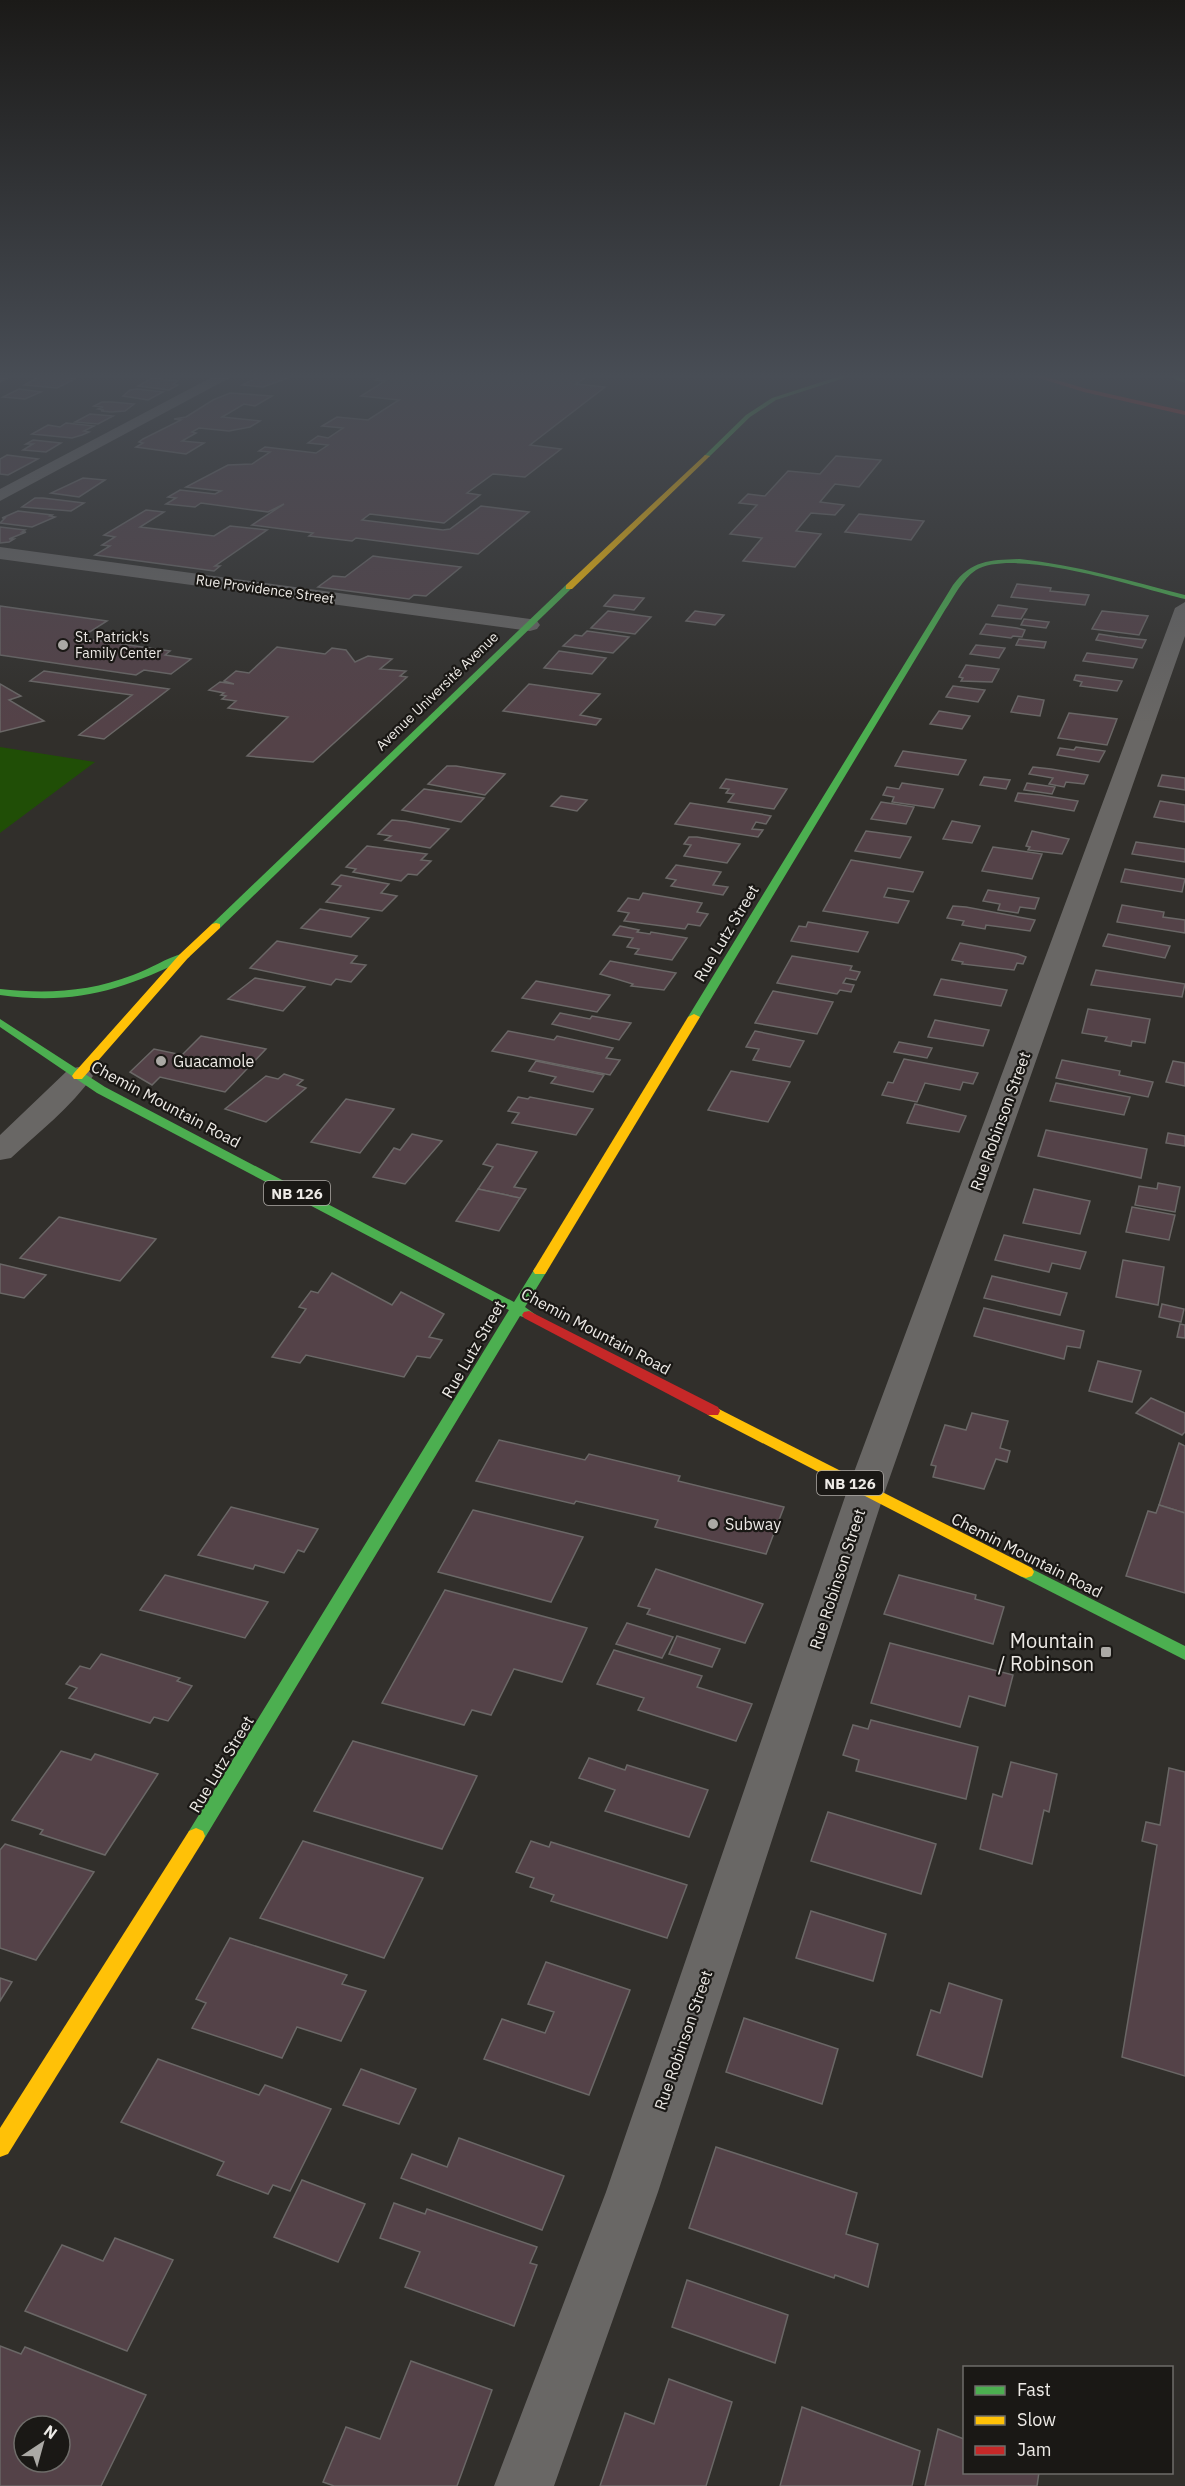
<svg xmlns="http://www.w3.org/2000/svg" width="1185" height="2486" font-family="'IBM Plex Sans',sans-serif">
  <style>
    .green { fill: #204e06 }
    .building { fill: #544248; stroke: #6a6766; stroke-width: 1.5; fill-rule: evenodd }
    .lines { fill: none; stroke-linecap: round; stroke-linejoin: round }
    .street { fill: #696765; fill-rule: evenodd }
    .fast { fill: #4caf50; fill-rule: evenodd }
    .slow { fill: #ffc107; fill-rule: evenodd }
    .jam { fill: #c62828; fill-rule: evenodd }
    .poi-dot { fill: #aba9a5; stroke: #1a1815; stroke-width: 2 }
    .labels { text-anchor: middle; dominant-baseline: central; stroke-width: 4.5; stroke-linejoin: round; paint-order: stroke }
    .far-street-label { font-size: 14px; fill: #edeae6; stroke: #1a1815 }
    .far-poi-label { font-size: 14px; fill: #edeae6; stroke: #1a1815; text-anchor: start }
    .shield { fill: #1a1815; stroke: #aeaba7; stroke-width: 1.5 }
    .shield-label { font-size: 15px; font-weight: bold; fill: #edeae6 }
    .street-label { font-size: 16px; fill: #edeae6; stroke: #1a1815 }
    .poi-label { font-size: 16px; fill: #edeae6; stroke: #1a1815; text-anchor: start }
    .near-poi-label { font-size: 20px; fill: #edeae6; stroke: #1a1815; text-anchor: end }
  </style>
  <rect width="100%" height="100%" fill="#312f2b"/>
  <polygon class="green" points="0,747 95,762 0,833"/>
  <g class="building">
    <polygon points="43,375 72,378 75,379 57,388 24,385"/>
    <polygon points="384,375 589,375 576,384 605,387 530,445 561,449 525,477 493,474 467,493 480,495 444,523 370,514 362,520 443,530 450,529 481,506 529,512 478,554 356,538 352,541 309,536 313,533 252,525 284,504 268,512 201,503 195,507 166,504 176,498 168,497 180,490 215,494 221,491 186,487 228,465 252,464 270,452 259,451 265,447 316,453 328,445 308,443 318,436 328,438 343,428 322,426 337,417 368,420 399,400 361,396 385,381 376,380"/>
    <polygon points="260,376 288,378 263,387 242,385"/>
    <polygon points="152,378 178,381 173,384 178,385 169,390 138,386"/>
    <polygon points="19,389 41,392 25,399 3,397"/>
    <polygon points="137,389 163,392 148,400 123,396 130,390"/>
    <polygon points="230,393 272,396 255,406 244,404 222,417 260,421 250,427 229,431 199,428 192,432 196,433 182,441 204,443 186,454 136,447 143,443 139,442 143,439 181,420 174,419 186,417 213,400"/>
    <polygon points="102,402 112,402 134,404 125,411 111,412 101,411 104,410 98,409 103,407 94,406"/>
    <polygon points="90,414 113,416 98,424 75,422"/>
    <polygon points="66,423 94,426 84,431 89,432 82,435 72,438 32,434 48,425 60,427"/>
    <polygon points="33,440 61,443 46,452 23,450 33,444 26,444"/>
    <polygon points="7,455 38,459 8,475 0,474 0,459"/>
    <polygon points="836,456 881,460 859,487 835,484 820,502 844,505 835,515 811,513 796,531 821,534 795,567 743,561 762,538 730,534 757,505 739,503 748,494 765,496 788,471 820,474"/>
    <polygon points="83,478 105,480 79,497 51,493"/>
    <polygon points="35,498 43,498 84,503 71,511 22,507"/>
    <polygon points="146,510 164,512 140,527 214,536 230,526 267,530 215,566 220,566 214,571 95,555 110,546 102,545 115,537 104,535"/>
    <polygon points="18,511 52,515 50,516 55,517 32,527 0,523 5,518 2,518"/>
    <polygon points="859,514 924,521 911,540 845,532"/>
    <polygon points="0,527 25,530 22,532 26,532 9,539 14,539 9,542 0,543"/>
    <polygon points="373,556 380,557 461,567 426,596 414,595 409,599 318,587 333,576 345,577"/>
    <polygon points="1017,584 1051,588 1050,591 1089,595 1085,605 1011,597"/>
    <polygon points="614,595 644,598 634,610 604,606"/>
    <polygon points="998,605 1027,609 1021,619 992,616"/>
    <polygon points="0,606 107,621 80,638 170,651 165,655 191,659 171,674 144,670 136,675 0,655"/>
    <polygon points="608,611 651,617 635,634 591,628"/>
    <polygon points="695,611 724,615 715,625 686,621"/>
    <polygon points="1102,611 1148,616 1139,635 1092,629"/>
    <polygon points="1024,619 1049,622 1046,628 1021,625"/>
    <polygon points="986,624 1017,628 1025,630 1022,637 1013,636 1011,638 980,634"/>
    <polygon points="587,631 629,637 613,653 563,646 575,635 582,636"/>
    <polygon points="1099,634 1118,637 1146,640 1142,648 1096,640"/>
    <polygon points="1019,639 1046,642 1044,648 1016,645"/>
    <polygon points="976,645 1005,648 999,658 970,654"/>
    <polygon points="277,647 325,654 332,648 346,650 355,662 368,656 392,659 380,669 406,671 400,676 407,677 313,762 247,756 288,717 228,708 236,701 222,699 226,696 221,695 224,693 209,690 220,682 234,684 224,681 236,671 249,673"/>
    <polygon points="559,651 606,658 592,674 544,668"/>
    <polygon points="1087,653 1137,659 1133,668 1083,661"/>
    <polygon points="966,665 999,669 992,682 961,681 963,678 959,677"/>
    <polygon points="44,671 169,689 104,739 79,735 132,695 30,681"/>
    <polygon points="1076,675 1085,676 1122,681 1117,691 1080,686 1082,682 1074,680"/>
    <polygon points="0,684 21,696 9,700 44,721 0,732"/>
    <polygon points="529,684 600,694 580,715 601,719 596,725 503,711"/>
    <polygon points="953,686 985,690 978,702 946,697"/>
    <polygon points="1018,696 1044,700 1040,716 1011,712"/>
    <polygon points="939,711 970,716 962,729 930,724"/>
    <polygon points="1069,713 1117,719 1107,745 1058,738"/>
    <polygon points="1076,747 1105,751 1099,762 1057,755 1060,748 1074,750"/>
    <polygon points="903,751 966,760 958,775 895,766"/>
    <polygon points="447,766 456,766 505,774 485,795 428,784"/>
    <polygon points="1033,767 1051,769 1088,775 1084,784 1066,782 1064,787 1049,784 1053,778 1029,774"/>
    <polygon points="1162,775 1185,778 1185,790 1158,786"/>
    <polygon points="984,777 1010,780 1006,789 980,785"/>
    <polygon points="726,779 787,789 774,809 728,802 734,794 726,793 729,789 720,788"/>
    <polygon points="902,783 943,789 934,808 892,802 894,797 883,795 887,787 899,789"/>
    <polygon points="1027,783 1055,787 1052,794 1024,790"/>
    <polygon points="424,789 484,798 461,822 402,810"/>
    <polygon points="1018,793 1040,795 1078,801 1074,811 1015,801"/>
    <polygon points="561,796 587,800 577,811 551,806"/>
    <polygon points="1160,801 1185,805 1185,822 1154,817"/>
    <polygon points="881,802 914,807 906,824 871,819"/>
    <polygon points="690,803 761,814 771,816 766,824 756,822 752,829 763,830 758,837 675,824"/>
    <polygon points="392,820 405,821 449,829 430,848 385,840 391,836 378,834"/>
    <polygon points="952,821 980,826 972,843 943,839"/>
    <polygon points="866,831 911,837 900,858 855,851"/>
    <polygon points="1032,831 1069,839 1062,854 1028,850 1030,847 1026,846"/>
    <polygon points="689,837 697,837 740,844 727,863 684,856 691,845 684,844"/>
    <polygon points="1136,842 1185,849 1185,862 1132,854"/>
    <polygon points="367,846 427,854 421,860 431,861 417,875 408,874 401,881 353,872 356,869 346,867"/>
    <polygon points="993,847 1042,854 1032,879 982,871"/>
    <polygon points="851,860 923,872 913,892 888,888 884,897 909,901 898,923 823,911"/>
    <polygon points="676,865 721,872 713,885 728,887 723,895 671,886 676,880 666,878"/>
    <polygon points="1125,869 1185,879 1182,892 1121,882"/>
    <polygon points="341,875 389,884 381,893 397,896 382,911 326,902 341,886 332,884"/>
    <polygon points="988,890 1039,898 1035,909 1020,907 1018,913 998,910 1000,904 983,901"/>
    <polygon points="643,893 702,903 697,912 708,914 700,926 688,924 685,929 624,921 629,913 618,911 628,898 639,900"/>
    <polygon points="1122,905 1164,912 1163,917 1185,920 1185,933 1117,922"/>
    <polygon points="953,906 966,907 1035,920 1030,931 986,925 985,929 962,925 964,921 947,918"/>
    <polygon points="320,909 369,918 351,937 301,928"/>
    <polygon points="808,922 868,932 858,952 791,941 799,926 806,927"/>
    <polygon points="620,926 639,930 637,932 650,934 651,932 687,938 672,960 635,954 639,949 627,947 633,938 613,935"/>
    <polygon points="1108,934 1170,946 1165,958 1103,946"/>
    <polygon points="277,941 357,956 351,963 366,965 351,982 336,979 331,985 250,968"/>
    <polygon points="960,943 1018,954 1026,957 1023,964 1017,963 1014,970 962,964 963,962 952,960"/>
    <polygon points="792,956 852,966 850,970 860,972 856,980 846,978 843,983 854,985 851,992 840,990 837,994 777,983"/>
    <polygon points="610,961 676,973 664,990 631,986 633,984 600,974"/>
    <polygon points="1096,970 1185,984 1182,997 1091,985"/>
    <polygon points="255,978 305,987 283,1011 228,999"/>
    <polygon points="941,979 1007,990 1001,1006 934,995"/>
    <polygon points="536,981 610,995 597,1012 522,998"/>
    <polygon points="773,991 833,1002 817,1034 755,1023"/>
    <polygon points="1088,1009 1150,1019 1145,1043 1132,1041 1131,1046 1105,1041 1107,1037 1082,1033"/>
    <polygon points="560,1013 590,1019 592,1016 631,1023 619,1040 552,1024"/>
    <polygon points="935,1020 989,1030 983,1046 928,1037"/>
    <polygon points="508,1031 554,1040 557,1036 613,1048 606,1058 620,1060 610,1075 492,1051"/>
    <polygon points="755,1031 804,1041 790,1067 753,1060 759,1049 746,1047"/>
    <polygon points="201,1036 266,1049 225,1092 160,1077 152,1085 130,1072 154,1049 182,1055"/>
    <polygon points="899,1042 932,1048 927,1058 894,1052"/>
    <polygon points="904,1059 978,1073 973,1084 963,1082 960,1090 925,1083 917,1102 882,1095 888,1082 893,1083"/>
    <polygon points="1062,1060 1120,1071 1119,1075 1153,1082 1148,1097 1056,1078"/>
    <polygon points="536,1061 604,1075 593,1092 551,1083 556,1077 529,1071"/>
    <polygon points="1173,1061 1185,1063 1185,1086 1166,1082"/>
    <polygon points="731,1071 790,1082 768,1122 708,1110"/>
    <polygon points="284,1074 303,1080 297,1085 306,1088 266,1122 225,1109 266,1076 278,1079"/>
    <polygon points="1056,1083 1130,1097 1124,1115 1050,1101"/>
    <polygon points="518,1097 528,1099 530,1097 593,1109 576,1135 512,1123 519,1113 508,1111"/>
    <polygon points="346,1099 394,1109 360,1153 311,1142"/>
    <polygon points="915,1104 966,1116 959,1132 907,1123"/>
    <polygon points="1046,1130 1147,1149 1141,1178 1038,1156"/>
    <polygon points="1168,1133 1185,1136 1185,1146 1166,1143"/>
    <polygon points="412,1134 442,1141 405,1184 373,1177 394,1148 400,1150"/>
    <polygon points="497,1144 537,1152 514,1187 526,1189 520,1198 478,1189 493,1167 483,1164"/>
    <polygon points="1158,1183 1180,1187 1175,1212 1135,1205 1139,1186 1157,1189"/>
    <polygon points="478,1189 520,1198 499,1231 456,1221"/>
    <polygon points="1034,1189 1090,1201 1080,1234 1023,1223"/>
    <polygon points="1132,1207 1175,1215 1169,1240 1126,1232"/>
    <polygon points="59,1217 156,1239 120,1281 20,1258"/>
    <polygon points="1004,1235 1086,1252 1080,1269 1052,1263 1049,1272 995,1260"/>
    <polygon points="1123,1260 1164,1267 1158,1305 1116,1297"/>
    <polygon points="0,1264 46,1275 24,1298 0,1293"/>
    <polygon points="332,1273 392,1305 401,1292 444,1314 429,1337 442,1340 430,1358 417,1356 404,1377 306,1355 300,1363 272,1357 306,1309 299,1307 311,1291 318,1293"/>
    <polygon points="992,1276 1067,1293 1060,1315 984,1298"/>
    <polygon points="1162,1304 1184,1309 1181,1322 1159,1317"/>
    <polygon points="984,1308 1084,1331 1080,1348 1067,1346 1064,1359 974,1336"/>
    <polygon points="1180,1324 1185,1325 1185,1338 1177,1337"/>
    <polygon points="1098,1361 1141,1371 1132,1402 1089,1391"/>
    <polygon points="1151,1398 1185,1413 1185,1432 1182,1435 1136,1413"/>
    <polygon points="972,1413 1008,1421 1000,1448 1010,1451 1007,1462 996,1459 984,1489 933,1477 936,1466 931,1465 945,1425 966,1430"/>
    <polygon points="499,1440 585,1460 589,1454 680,1476 678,1481 784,1507 766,1554 655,1527 658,1520 576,1501 574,1504 476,1481"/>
    <polygon points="1179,1443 1185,1446 1185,1513 1159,1505"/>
    <polygon points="1159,1505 1185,1513 1185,1593 1126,1576 1148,1511 1156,1513"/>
    <polygon points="231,1507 318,1529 304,1552 298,1550 284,1573 255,1565 253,1569 198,1555"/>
    <polygon points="473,1510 583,1537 551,1602 438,1572"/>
    <polygon points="656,1569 763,1604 745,1643 647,1614 650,1609 638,1606"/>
    <polygon points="165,1575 268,1602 245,1638 140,1610"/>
    <polygon points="899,1575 976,1595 975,1599 1004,1607 993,1644 884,1614"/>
    <polygon points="445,1590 587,1628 562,1682 514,1669 491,1715 472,1710 464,1725 382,1703"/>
    <polygon points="627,1623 673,1637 662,1658 616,1644"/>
    <polygon points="677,1636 720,1649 712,1667 669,1654"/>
    <polygon points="890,1643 1013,1675 1005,1706 969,1696 960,1727 871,1703"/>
    <polygon points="614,1650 702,1676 697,1687 752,1704 736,1741 638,1710 644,1698 597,1684"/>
    <polygon points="101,1654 180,1678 177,1681 192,1686 168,1721 154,1717 150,1723 69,1698 77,1688 66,1684 80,1666 90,1669"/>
    <polygon points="871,1720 978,1747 966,1799 856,1771 859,1760 843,1755 853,1725 868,1729"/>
    <polygon points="353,1741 477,1776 442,1849 314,1811"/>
    <polygon points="61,1751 91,1760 95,1754 158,1774 105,1855 40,1834 43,1830 12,1820"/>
    <polygon points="589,1758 625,1770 627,1765 708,1790 689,1837 605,1811 615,1790 579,1778"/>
    <polygon points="1011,1762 1057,1774 1049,1812 1044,1810 1032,1864 980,1849 993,1794 1002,1797"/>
    <polygon points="1169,1768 1185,1772 1185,2076 1122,2057 1157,1845 1142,1841 1146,1822 1160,1825"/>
    <polygon points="828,1812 936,1844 921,1894 811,1861"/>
    <polygon points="303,1841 423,1878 384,1958 260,1918"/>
    <polygon points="531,1841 549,1847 551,1842 687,1885 667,1938 551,1901 554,1895 530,1887 534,1878 516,1872"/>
    <polygon points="5,1844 94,1872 36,1960 0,1948 0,1850"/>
    <polygon points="811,1911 886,1934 873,1981 796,1958"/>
    <polygon points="230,1938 347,1975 342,1984 366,1991 341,2041 297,2027 282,2058 192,2028 206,2003 196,1999"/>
    <polygon points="546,1962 630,1990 589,2095 484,2059 502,2019 545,2033 554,2012 528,2004"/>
    <polygon points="0,1978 12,1982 0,2001"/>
    <polygon points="949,1983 1002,2000 982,2077 917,2055 931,2010 940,2013"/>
    <polygon points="744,2018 838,2049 822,2104 726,2072"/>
    <polygon points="158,2059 259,2095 265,2085 331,2109 290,2191 273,2185 268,2194 217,2175 224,2162 121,2122"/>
    <polygon points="361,2069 416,2089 399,2124 343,2105"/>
    <polygon points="459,2138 564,2176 542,2230 401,2178 412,2154 447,2167"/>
    <polygon points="716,2147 857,2193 846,2234 878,2244 868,2287 835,2275 834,2278 689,2228"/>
    <polygon points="302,2180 365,2204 338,2262 274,2237"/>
    <polygon points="394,2203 425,2214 427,2209 537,2247 530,2263 537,2265 514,2326 405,2287 420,2252 380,2238"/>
    <polygon points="115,2238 173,2260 127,2351 25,2311 62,2245 103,2261"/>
    <polygon points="687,2280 788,2315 775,2363 672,2327"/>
    <path d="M0,2346L21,2354L25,2347L146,2395L101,2486H0ZM24,2426H60V2462H24Z"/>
    <polygon points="411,2361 492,2390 457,2486 334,2486 323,2482 346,2427 380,2439"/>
    <polygon points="669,2379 732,2402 706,2486 600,2486 625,2413 654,2424"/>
    <polygon points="802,2407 920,2451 912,2486 780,2486"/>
    <polygon points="938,2429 964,2439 964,2472 1039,2472 1037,2486 925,2486"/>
  </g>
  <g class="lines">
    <g class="street">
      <polygon points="0,375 14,375 0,383"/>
      <polygon points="216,375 235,375 0,501 0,489"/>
      <polygon points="0,547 530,619 537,621 540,625 537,629 530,631 0,559"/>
      <polygon points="1185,602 1185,636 885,1491 658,2192 554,2486 494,2486 606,2192 847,1491 1175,608"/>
      <path d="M78,1067L88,1070L93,1076C71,1107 39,1132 11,1158L0,1160V1135L68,1070Z"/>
    </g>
    <g class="fast">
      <polygon points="843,375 854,375 776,400 750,417 709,457 704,456 746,415 772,398"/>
      <polygon points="1165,375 1175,375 1185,379 1185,383"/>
      <path d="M1020,559C1076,565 1130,581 1185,595V599C1140,588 1016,547 976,570C962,579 954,597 945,610L700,1017L694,1020L690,1019L688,1017L953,585C972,560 990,560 1020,559Z"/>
      <polygon points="566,585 573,587 220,928 212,928 212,924"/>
      <path d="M184,953L190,956L188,958C121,991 75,1005 0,995V989C46,994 89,992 133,975C150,969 166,958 184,953Z"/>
      <polygon points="0,1019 105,1087 514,1302 535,1268 545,1268 547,1271 525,1307 536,1315 529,1319 520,1316 203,1841 196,1844 189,1841 187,1836 189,1831 509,1310 97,1093 0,1027"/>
      <polygon points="1026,1566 1185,1646 1185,1660 1020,1576 1018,1572 1020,1568"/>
    </g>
    <g class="slow">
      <polygon points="705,455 710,456 572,589 566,589 566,585"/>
      <polygon points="216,923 220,924 220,928 188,958 82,1079 74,1079 72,1076 74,1073 180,954 212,924"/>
      <polygon points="694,1014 700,1017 547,1271 545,1274 535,1274 533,1271 688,1017"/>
      <polygon points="713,1406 1032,1568 1034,1572 1032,1576 1026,1578 1020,1576 708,1415 706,1411 708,1407"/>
      <polygon points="196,1828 203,1831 205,1836 203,1841 8,2154 0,2157 0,2128 189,1831"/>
    </g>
    <g class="jam">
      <polygon points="1029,375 1040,375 1087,389 1185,411 1185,415 1084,392"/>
      <polygon points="529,1311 718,1407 720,1411 718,1415 708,1415 524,1318 522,1315 524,1312"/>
    </g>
  </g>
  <linearGradient id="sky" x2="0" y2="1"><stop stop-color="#1b1a18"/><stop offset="0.52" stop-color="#484d55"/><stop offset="1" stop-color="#484d55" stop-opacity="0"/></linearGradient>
  <rect width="1185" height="723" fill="url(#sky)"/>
  <g class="poi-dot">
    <circle cx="63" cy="645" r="6"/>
    <circle cx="161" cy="1061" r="6"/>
    <circle cx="713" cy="1524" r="6"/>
    <rect x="1100" y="1646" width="12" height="12" rx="3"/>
  </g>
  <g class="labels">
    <g class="far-street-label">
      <text transform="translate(265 589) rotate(8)">Rue Providence Street</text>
      <text transform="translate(437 691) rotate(-44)">Avenue Université Avenue</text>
    </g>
    <g class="far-poi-label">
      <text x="75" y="637">St. Patrick's<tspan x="75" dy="16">Family Center</tspan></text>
    </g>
    <g class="shield">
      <rect x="264" y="1181" width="66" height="24" rx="4.5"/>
      <rect x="817" y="1471" width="66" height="24" rx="4.5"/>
    </g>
    <g class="shield-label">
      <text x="297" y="1193">NB 126</text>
      <text x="850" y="1483">NB 126</text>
    </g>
    <g class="street-label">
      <text transform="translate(726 933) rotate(-59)">Rue Lutz Street</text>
      <text transform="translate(166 1104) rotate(28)">Chemin Mountain Road</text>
      <text transform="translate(1000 1121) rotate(-70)">Rue Robinson Street</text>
      <text transform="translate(596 1331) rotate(28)">Chemin Mountain Road</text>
      <text transform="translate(473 1349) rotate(-60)">Rue Lutz Street</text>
      <text transform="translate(1027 1555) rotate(27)">Chemin Mountain Road</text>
      <text transform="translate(837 1579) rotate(-72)">Rue Robinson Street</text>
      <text transform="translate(221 1764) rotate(-59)">Rue Lutz Street</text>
      <text transform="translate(683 2040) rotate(-71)">Rue Robinson Street</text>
    </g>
    <g class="poi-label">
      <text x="173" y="1061">Guacamole</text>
      <text x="725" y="1524">Subway</text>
    </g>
    <g class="near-poi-label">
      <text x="1094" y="1640">Mountain<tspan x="1094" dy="23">/ Robinson</tspan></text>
    </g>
  </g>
  <rect x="963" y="2366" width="210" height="108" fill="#1a1815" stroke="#6e6c69" stroke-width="1.5"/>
  <rect x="975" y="2386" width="30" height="9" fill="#4caf50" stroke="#6e6c69" stroke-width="1.5"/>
  <text x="1017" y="2396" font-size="18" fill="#edeae6">Fast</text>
  <rect x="975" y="2416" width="30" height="9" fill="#ffc107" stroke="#6e6c69" stroke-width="1.5"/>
  <text x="1017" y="2426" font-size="18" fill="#edeae6">Slow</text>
  <rect x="975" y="2446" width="30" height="9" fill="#c62828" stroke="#6e6c69" stroke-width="1.5"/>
  <text x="1017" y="2456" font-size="18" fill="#edeae6">Jam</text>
  <g transform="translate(42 2444) rotate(36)"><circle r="28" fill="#1a1815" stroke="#6e6c69" stroke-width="1.5"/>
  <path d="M0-4.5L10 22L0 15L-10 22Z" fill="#aba9a5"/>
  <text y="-9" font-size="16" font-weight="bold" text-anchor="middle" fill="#edeae6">N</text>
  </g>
</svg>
